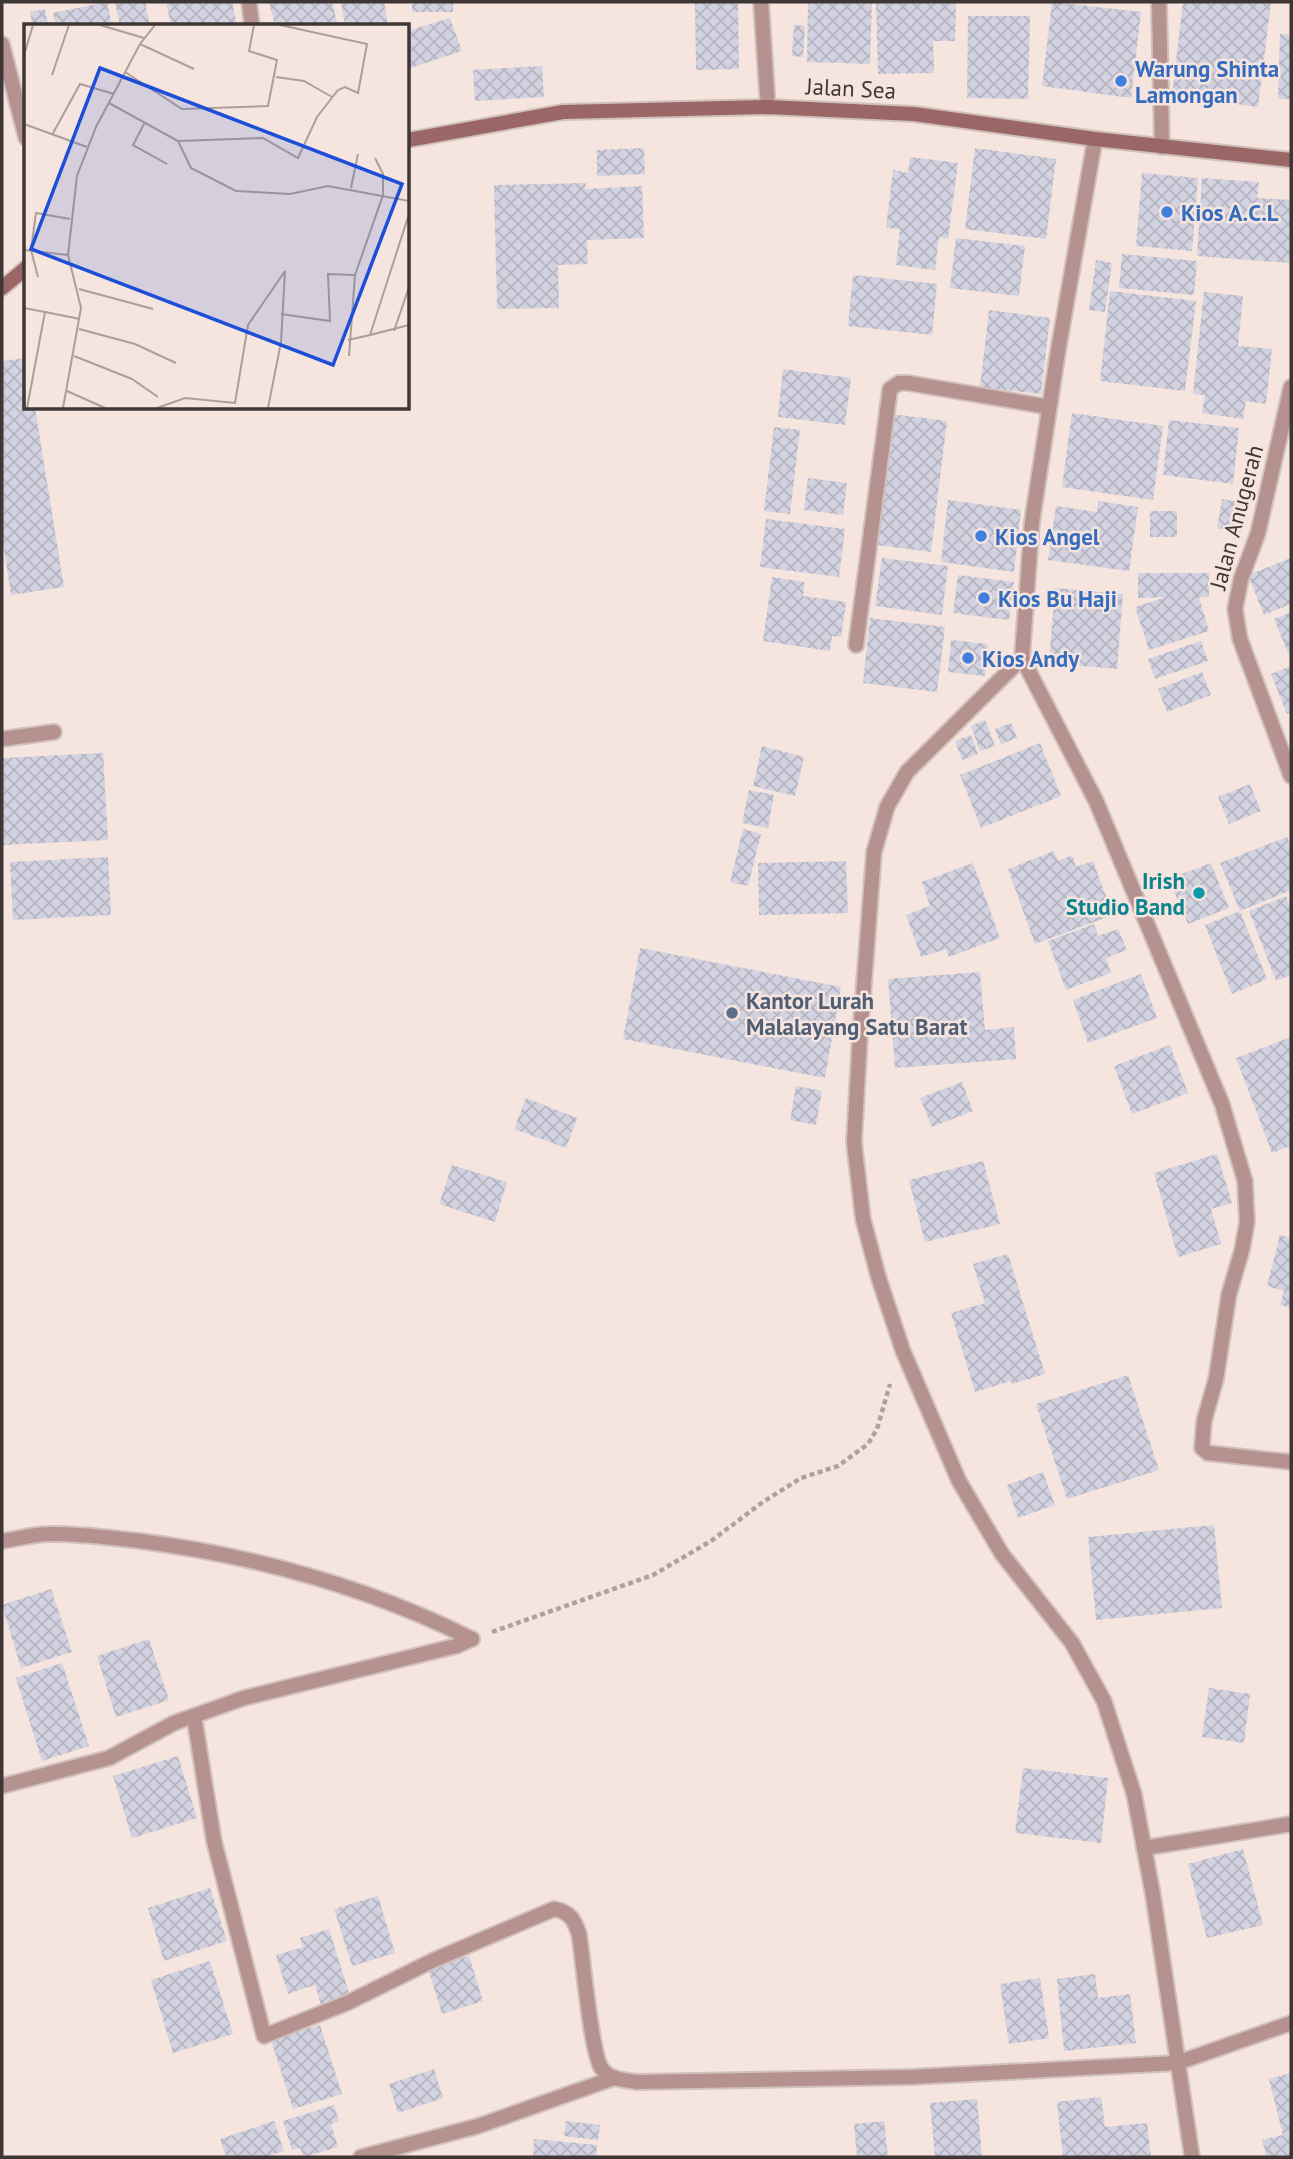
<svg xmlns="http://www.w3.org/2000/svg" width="1293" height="2159" font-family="'PT Sans',sans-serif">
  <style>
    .building { fill: url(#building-cross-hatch) }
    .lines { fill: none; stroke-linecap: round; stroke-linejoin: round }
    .service-casing { stroke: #d1c1bc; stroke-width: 18 }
    .minor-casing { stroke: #d1c1bc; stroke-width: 18 }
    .tertiary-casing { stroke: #d1c1bc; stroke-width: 18 }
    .secondary-casing { stroke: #d1c1bc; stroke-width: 18 }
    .path { stroke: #aea09c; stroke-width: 4.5; stroke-dasharray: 5 3.5; stroke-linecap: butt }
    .service { stroke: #b59190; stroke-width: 14 }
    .minor { stroke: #b59190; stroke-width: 14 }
    .tertiary { stroke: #b59190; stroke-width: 14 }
    .secondary { stroke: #9a6766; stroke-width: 14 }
    .shop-dot { fill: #3f7fe0; stroke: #f6e4de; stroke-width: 2.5 }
    .culture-dot { fill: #0f9aa8; stroke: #f6e4de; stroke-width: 2.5 }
    .service-dot { fill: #5c6f8a; stroke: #f6e4de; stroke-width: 2.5 }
    .labels { text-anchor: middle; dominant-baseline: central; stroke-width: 5; stroke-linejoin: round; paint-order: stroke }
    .shop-label { font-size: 23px; font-weight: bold; fill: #366cbe; stroke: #f6e4de; text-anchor: start }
    .street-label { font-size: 23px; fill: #3e3735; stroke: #f6e4de }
    .culture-label { font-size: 23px; font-weight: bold; fill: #0d838f; stroke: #f6e4de; text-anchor: end }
    .service-label { font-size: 23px; font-weight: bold; fill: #4e5e75; stroke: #f6e4de; text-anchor: start }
    .inset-road { fill: none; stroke: #ac9f9a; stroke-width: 2 }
    .view { fill: #1d4ed8; fill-opacity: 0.15; stroke: #1d4ed8; stroke-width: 3.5 }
    .inset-edge { fill: none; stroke: #3e3735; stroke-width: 3.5 }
  </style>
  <defs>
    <pattern id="building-cross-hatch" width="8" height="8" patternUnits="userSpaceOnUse" patternTransform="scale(1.75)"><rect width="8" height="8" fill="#d2d2e1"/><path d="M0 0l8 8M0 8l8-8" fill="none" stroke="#b5b5c2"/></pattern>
  </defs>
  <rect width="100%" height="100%" fill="#f6e4de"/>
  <g class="building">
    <polygon points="107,2 112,26 56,26 53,13"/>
    <polygon points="115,2 145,2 150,26 120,26"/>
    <polygon points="166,2 232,2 237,26 171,26"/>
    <polygon points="269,2 332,2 338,26 275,26"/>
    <polygon points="341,2 384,2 388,26 345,26"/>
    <rect x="412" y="2" width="41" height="10"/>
    <polygon points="695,2 738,2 739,69 696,70"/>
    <polygon points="808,2 872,2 870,64 807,62"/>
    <polygon points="876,2 956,2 955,41 933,41 934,73 878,74"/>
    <polygon points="1052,2 1141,12 1131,98 1042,86"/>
    <polygon points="1183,2 1271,2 1258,107 1172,96"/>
    <polygon points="45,9 48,26 33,26 30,12"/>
    <polygon points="968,16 1030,16 1028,99 967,98"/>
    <polygon points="450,18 462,51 408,69 408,31"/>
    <polygon points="794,25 805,26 803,57 792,56"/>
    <polygon points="1280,34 1291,35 1291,99 1278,99"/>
    <polygon points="542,66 544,97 475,101 473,70"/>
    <polygon points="644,148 645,174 597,176 597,150"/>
    <polygon points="975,148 1056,159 1046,239 965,229"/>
    <polygon points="910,157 958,163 948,239 939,237 935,270 896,265 900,229 886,228 893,170 908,173"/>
    <polygon points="1142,173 1198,178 1192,251 1136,246"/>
    <polygon points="1202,178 1259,182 1257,198 1291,200 1290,263 1197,256"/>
    <polygon points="586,183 585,189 642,186 644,238 587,240 588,264 558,265 559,308 497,309 494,185"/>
    <polygon points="956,238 1025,246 1019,296 950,288"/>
    <polygon points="1122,254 1197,261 1194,295 1119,288"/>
    <polygon points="1096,260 1112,263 1105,312 1089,310"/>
    <polygon points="853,275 937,284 932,335 848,326"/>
    <polygon points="1110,291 1196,301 1185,391 1100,381"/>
    <polygon points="1204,292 1243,296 1238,346 1272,349 1266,404 1246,401 1243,419 1202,413 1205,395 1193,394"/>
    <polygon points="989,310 1050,318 1041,394 980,387"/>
    <polygon points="26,358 26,408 35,408 64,587 11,595 2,535 2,361"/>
    <polygon points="783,369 851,378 845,425 778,417"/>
    <polygon points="1072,413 1163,426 1153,500 1062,487"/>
    <polygon points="892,414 947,421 931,552 876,545"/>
    <polygon points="1169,420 1239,428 1233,484 1163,475"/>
    <polygon points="774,427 800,430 790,514 764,511"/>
    <polygon points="808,478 847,483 843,515 804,510"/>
    <polygon points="1222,499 1245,503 1241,532 1217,528"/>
    <polygon points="948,500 1021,510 1014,572 941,562"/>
    <polygon points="1098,501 1138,507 1129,571 1048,560 1056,506 1097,512"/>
    <rect x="1150" y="511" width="27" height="26"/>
    <polygon points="766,519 845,529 839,577 760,567"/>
    <polygon points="882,558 948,566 942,615 875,606"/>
    <polygon points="1291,558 1291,604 1264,615 1248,575"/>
    <polygon points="1138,573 1209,573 1209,597 1199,597 1209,631 1149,650 1135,607 1166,597 1138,598"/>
    <polygon points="958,575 1014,582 1009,620 953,613"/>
    <polygon points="772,577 805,582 803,596 846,602 841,637 832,636 830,651 763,641"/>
    <polygon points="1055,588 1123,594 1117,669 1049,663"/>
    <polygon points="1291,612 1291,652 1288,653 1274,619"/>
    <polygon points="870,618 945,627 937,692 863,683"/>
    <polygon points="951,640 988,644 985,676 948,672"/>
    <polygon points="1201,641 1208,661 1155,679 1148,659"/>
    <polygon points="1291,666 1291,712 1287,714 1271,674"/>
    <polygon points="1202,672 1211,695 1167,712 1158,689"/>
    <polygon points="985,720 995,746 980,751 971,726"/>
    <polygon points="1011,723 1017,738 1001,744 995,729"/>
    <polygon points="971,735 978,754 962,760 955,741"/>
    <polygon points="1040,743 1061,796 981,828 960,775"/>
    <polygon points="762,746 804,757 795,796 753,786"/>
    <polygon points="103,753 108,840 2,845 2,758"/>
    <polygon points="1250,784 1261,811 1229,824 1218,797"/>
    <polygon points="749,790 774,795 768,828 742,823"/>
    <polygon points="743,829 761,834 748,886 730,882"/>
    <polygon points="1287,837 1291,848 1291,890 1240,911 1220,863"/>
    <polygon points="1054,851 1058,861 1072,855 1076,867 1093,861 1113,915 1035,944 1008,869"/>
    <polygon points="108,857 111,915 13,920 10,862"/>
    <polygon points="846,861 848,913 759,915 758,863"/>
    <polygon points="973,863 1000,938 949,957 946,949 921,957 906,915 930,906 922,882"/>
    <polygon points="1211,863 1229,908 1188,924 1169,879"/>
    <polygon points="1286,896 1291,908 1291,975 1276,981 1249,911"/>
    <polygon points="1240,911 1267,979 1232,994 1205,925"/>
    <polygon points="1094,924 1098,936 1118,929 1127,950 1106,958 1111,973 1066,990 1048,941"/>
    <polygon points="640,948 841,987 825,1078 623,1039"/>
    <polygon points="980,972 985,1030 1014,1027 1016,1059 895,1068 888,979"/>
    <polygon points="1141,974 1157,1018 1088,1043 1073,1000"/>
    <polygon points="1291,1037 1291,1146 1272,1153 1236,1058"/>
    <polygon points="1170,1045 1188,1093 1132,1114 1114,1066"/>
    <polygon points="962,1082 973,1111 932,1127 920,1098"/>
    <polygon points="796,1086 822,1091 816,1125 790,1120"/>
    <polygon points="526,1098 577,1118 566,1148 514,1129"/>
    <polygon points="1217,1154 1232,1203 1211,1209 1221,1244 1178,1257 1154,1173"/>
    <polygon points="983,1161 1000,1224 925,1242 909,1180"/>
    <polygon points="452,1165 507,1182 495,1222 439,1204"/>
    <polygon points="1280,1235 1291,1238 1291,1308 1280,1305 1284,1291 1267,1286"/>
    <polygon points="1008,1254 1045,1374 1012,1384 1011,1381 975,1392 951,1313 985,1303 973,1264"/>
    <polygon points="1128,1375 1159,1470 1067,1499 1036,1404"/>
    <polygon points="1043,1472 1055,1505 1018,1518 1007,1485"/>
    <polygon points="1214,1525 1222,1608 1096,1620 1088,1537"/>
    <polygon points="51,1589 72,1652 21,1668 2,1605"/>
    <polygon points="149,1639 169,1700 116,1717 97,1656"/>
    <polygon points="62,1663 89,1746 42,1761 16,1678"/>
    <polygon points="1209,1688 1250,1694 1244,1743 1202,1737"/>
    <polygon points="178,1756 197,1818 132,1838 113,1776"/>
    <polygon points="1023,1768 1108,1778 1101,1843 1015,1833"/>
    <polygon points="1243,1849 1263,1925 1207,1938 1188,1864"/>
    <polygon points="210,1888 227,1941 164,1961 148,1908"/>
    <polygon points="378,1896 395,1953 352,1966 334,1909"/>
    <polygon points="329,1929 350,1996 321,2005 315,1985 288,1994 276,1955 303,1947 300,1938"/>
    <polygon points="469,1956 483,2001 442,2014 428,1968"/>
    <polygon points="210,1961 233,2034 173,2053 151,1980"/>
    <polygon points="1095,1974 1098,1998 1130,1994 1136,2043 1064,2051 1057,1979"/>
    <polygon points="1040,1978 1049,2038 1009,2044 1000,1984"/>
    <polygon points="320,2025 342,2094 293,2109 271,2040"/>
    <polygon points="434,2069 443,2098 398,2113 389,2084"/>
    <polygon points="1291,2073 1291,2157 1267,2157 1262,2140 1283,2135 1269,2079"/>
    <polygon points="1101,2097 1105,2127 1147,2123 1151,2157 1063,2157 1057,2102"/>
    <polygon points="977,2099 982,2157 935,2157 930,2103"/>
    <polygon points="334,2105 339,2121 331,2124 338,2147 304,2157 300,2148 292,2150 283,2121"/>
    <polygon points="274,2121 284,2151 265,2157 226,2157 220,2139"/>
    <polygon points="566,2121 600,2125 598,2140 564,2136"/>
    <polygon points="884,2121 888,2157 857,2157 854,2124"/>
    <polygon points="534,2139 597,2145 596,2157 533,2157"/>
  </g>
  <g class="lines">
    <g class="service-casing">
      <polyline id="service" points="2,739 54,732"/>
    </g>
    <g class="minor-casing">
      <g id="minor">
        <polyline points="249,2 252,26"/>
        <polyline points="761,2 768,107"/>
        <polyline points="1159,2 1162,147"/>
        <polyline points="2,44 26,138"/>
        <polyline points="1291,387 1258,533 1241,579 1235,609 1240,639 1291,776"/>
        <polyline points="856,645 890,389 899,383 908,383 1049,407"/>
        <polyline points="1022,658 1096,801 1222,1104 1245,1181 1247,1222 1242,1250 1229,1294 1216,1379 1204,1421 1202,1448 1208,1453 1291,1462"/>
        <path d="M2,1541C17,1539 34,1534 49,1534C79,1533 110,1538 140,1541C255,1556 368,1587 472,1639"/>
        <path d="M194,1716L214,1841L264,2036L347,2003L434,1960L554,1909C570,1912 574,1919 579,1934C583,1958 591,2055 602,2069C610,2080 625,2080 637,2082L911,2077L1177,2063L1291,2023"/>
        <polyline points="2,1786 109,1758 174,1723 244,1698 456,1646 472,1639"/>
        <polyline points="1144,1848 1291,1824"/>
        <polyline points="361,2157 478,2126 614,2078"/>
      </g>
    </g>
    <g class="tertiary-casing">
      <polyline id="tertiary" points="1095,139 1058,351 1032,522 1022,658 907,772 887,807 874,852 860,1036 854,1142 863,1219 879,1279 903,1351 959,1481 1002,1554 1072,1643 1104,1701 1134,1794 1153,1895 1192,2157"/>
    </g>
    <g class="secondary-casing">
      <g id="secondary">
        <polyline points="408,140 563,112 768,107 914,114 1095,139 1291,160"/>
        <polyline points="2,288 26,268"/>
      </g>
    </g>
    <polyline class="path" points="492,1632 653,1575 711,1541 763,1502 801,1478 838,1466 868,1444 877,1429 890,1384"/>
    <use href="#service" class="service"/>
    <use href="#minor" class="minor"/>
    <use href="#tertiary" class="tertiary"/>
    <use href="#secondary" class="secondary"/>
  </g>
  <g class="shop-dot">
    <circle cx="1121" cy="81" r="7"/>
    <circle cx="1167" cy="212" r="7"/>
    <circle cx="981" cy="536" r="7"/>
    <circle cx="984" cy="598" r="7"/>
    <circle cx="968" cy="658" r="7"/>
  </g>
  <circle class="culture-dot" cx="1199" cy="893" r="7"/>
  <circle class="service-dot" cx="732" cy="1013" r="7"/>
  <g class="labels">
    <g class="shop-label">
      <text x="1135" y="68">Warung Shinta<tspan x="1135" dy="26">Lamongan</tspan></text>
      <text x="1181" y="212">Kios A.C.L</text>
      <text x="995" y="536">Kios Angel</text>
      <text x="998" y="598">Kios Bu Haji</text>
      <text x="982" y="658">Kios Andy</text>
    </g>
    <g class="street-label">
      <text transform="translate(851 88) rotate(3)">Jalan Sea</text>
      <text transform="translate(1236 517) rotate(-75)">Jalan Anugerah</text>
    </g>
    <g class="culture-label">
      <text x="1185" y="880">Irish<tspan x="1185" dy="26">Studio Band</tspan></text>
    </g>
    <g class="service-label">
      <text x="746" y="1000">Kantor Lurah<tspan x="746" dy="26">Malalayang Satu Barat</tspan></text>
    </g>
  </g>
  <g transform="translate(24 24)">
    <rect width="385" height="385" fill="#f6e4de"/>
    <path class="inset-road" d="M76,1L120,14M116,20L170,45M1,28L9,1M101,48L158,85L244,82L253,36L225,27L230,1M28,51L45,1M252,53L280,57L308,73M85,79L154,117L167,144L212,167L266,170L304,162L385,177M0,100L63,123M120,100L109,121L143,140M28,111L56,60L90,70M154,117L239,114L274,134L293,93L314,66L321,63L334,69L343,20L256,1M327,164L334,130M385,190L346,311L385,301M0,226L44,231M14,253L7,226L12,189L46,195M55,265L129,285M0,284L21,288M257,290L306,297L304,250L331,251L359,171V150L351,134M55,305L111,320L152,339M370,307L385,263M324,316L346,311M50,332L108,355L134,373M325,332L331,251M43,367L81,384M3,384L21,288L56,295M39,384L57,284L44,231L53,152L72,103L116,20L131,1M133,384L161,374L211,379L224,301L261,247M244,384L257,318L261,247"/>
    <path class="view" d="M76,44L378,160L309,341L7,225Z"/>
    <rect width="385" height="385" class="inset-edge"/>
  </g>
  <rect width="1293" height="2159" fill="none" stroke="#3e3735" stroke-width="7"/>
</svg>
